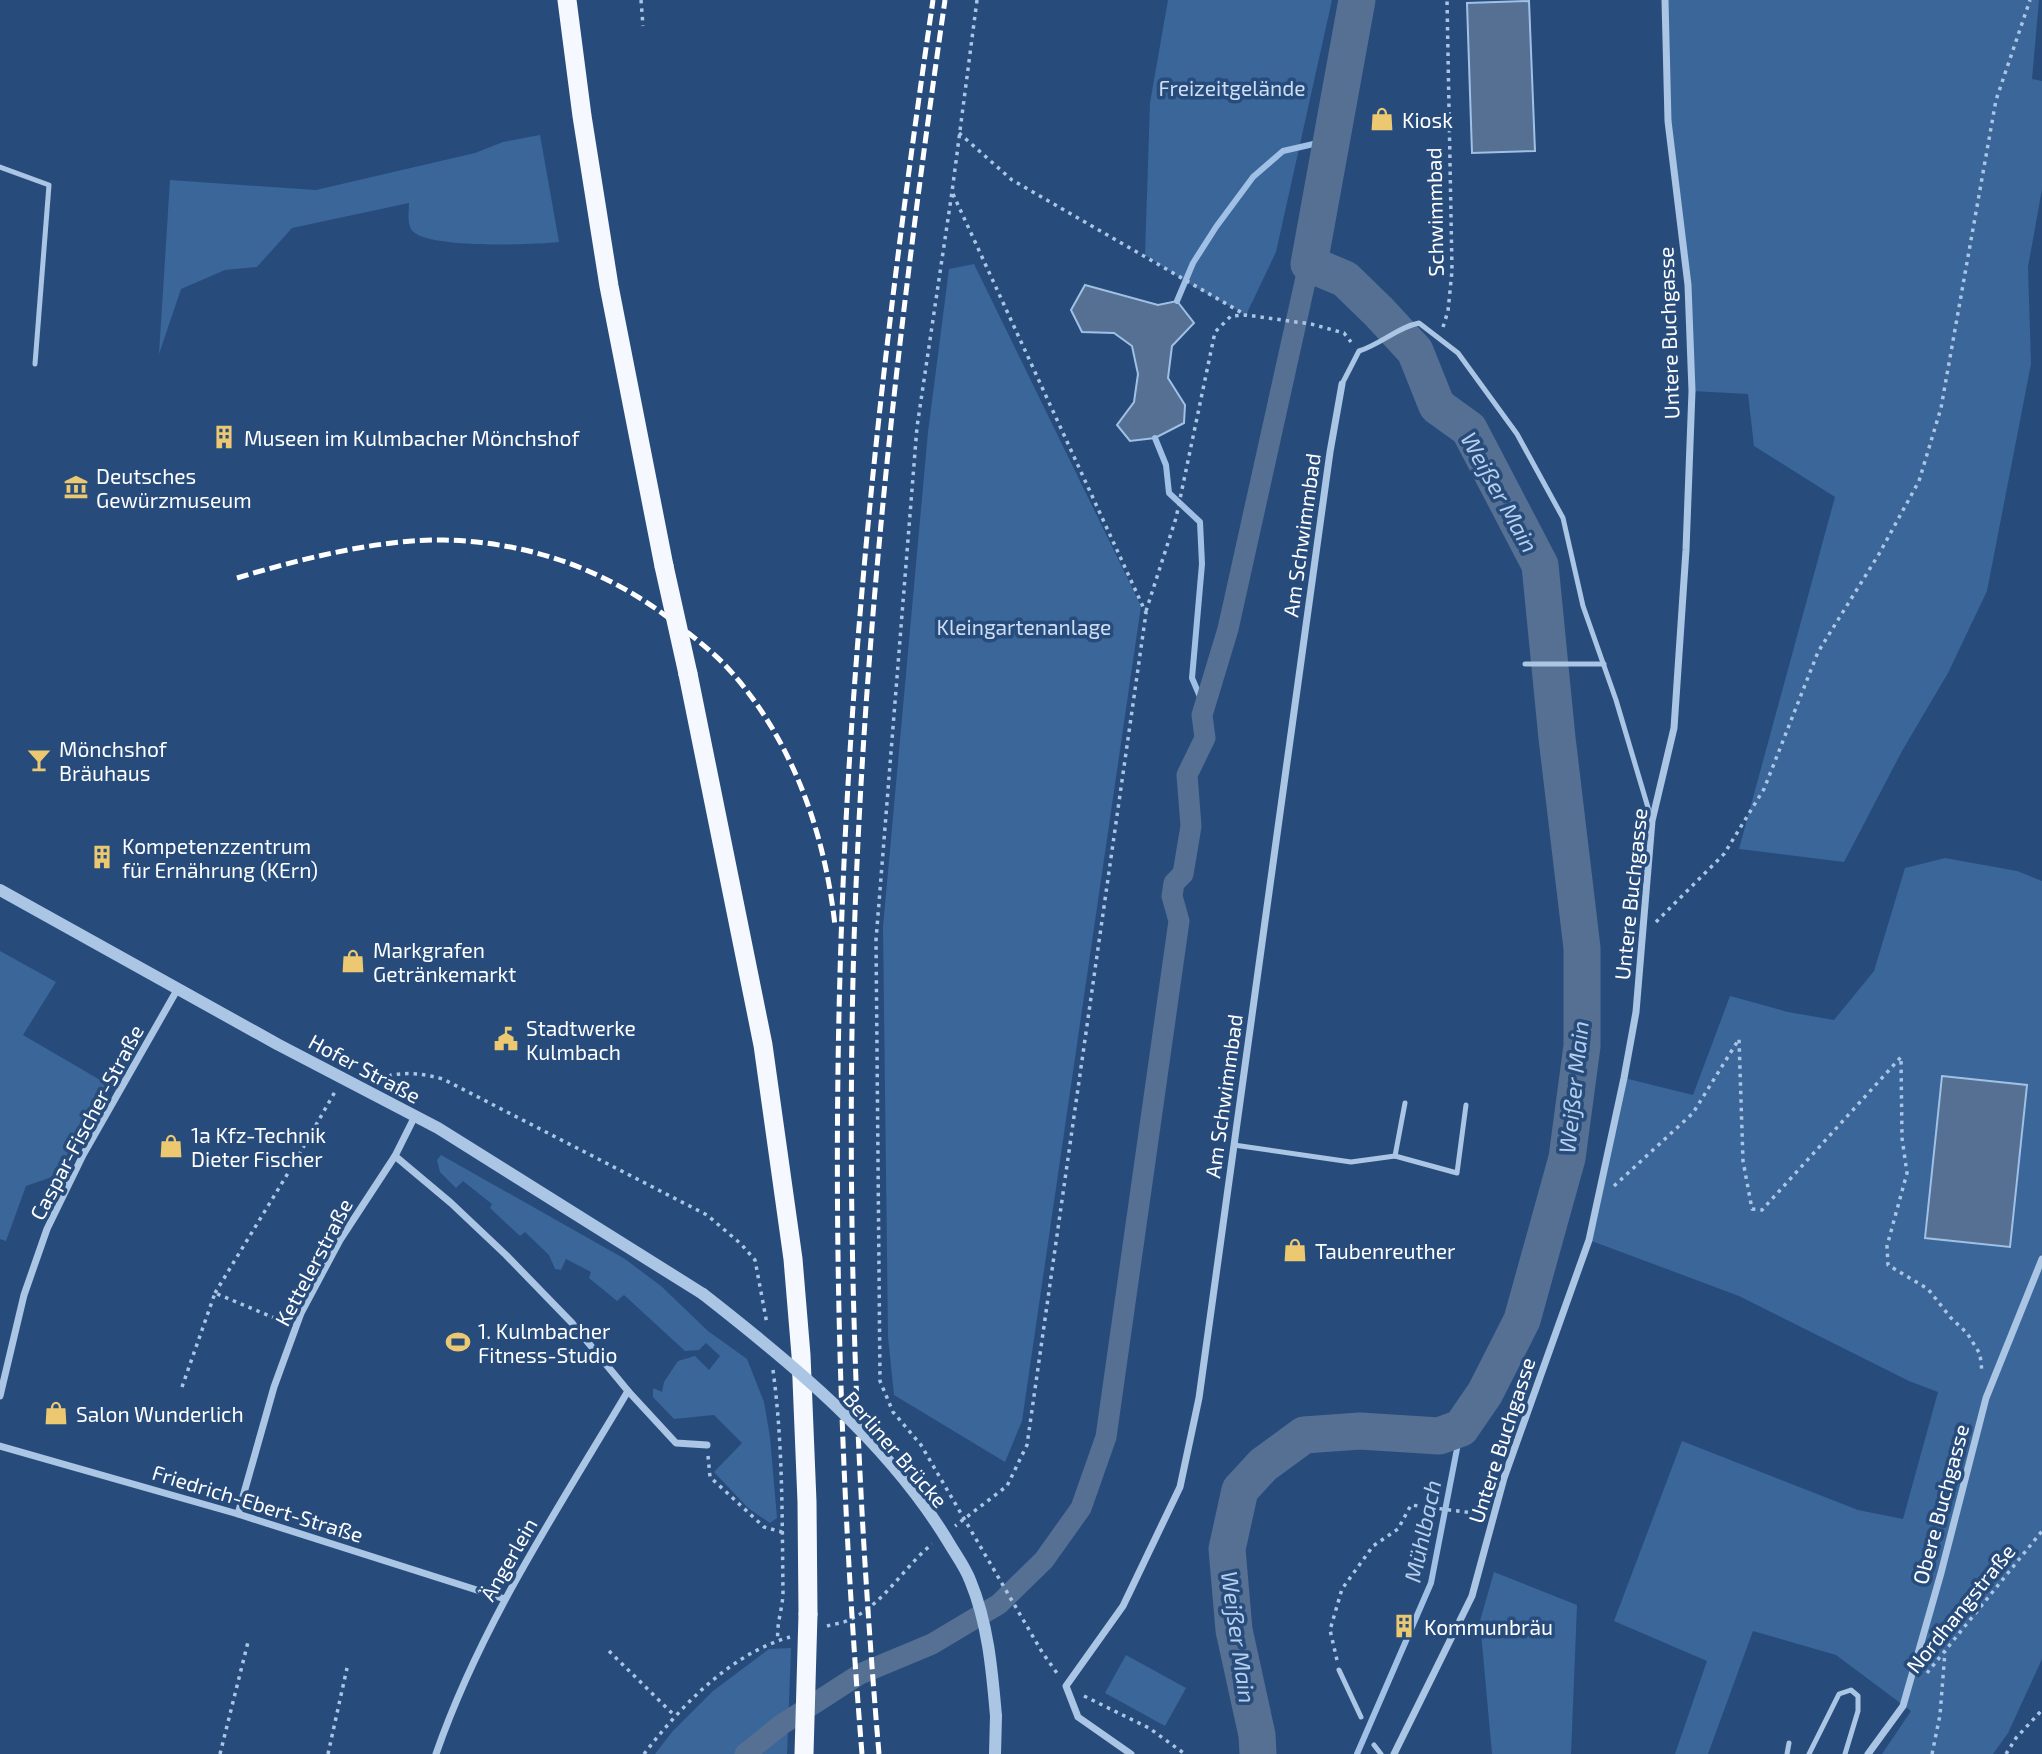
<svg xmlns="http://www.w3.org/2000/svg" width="2042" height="1754" font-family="'Exo 2',sans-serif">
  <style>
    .green { fill: #3a6699 }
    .water { fill: #557093; stroke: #a0c0e5; stroke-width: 2 }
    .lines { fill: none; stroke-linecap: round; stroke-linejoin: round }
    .stream { stroke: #a0c0e5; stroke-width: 6 }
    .canal { stroke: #557093; stroke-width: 21 }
    .river { stroke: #557093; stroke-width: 37 }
    .path { stroke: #abc5e4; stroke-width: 3.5; stroke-dasharray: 3.5 5; stroke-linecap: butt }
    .service { stroke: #abc5e4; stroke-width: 5 }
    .minor { stroke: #abc5e4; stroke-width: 7 }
    .tertiary { stroke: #abc5e4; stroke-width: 12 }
    .trunk { stroke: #f5f8fe; stroke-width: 19 }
    .rail { stroke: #fff; stroke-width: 5; stroke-dasharray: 12 5; stroke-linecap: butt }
    .tertiary-bridge { stroke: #abc5e4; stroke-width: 12 }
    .trunk-bridge { stroke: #f5f8fe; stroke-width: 19 }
    .labels { text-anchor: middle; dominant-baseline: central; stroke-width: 7; stroke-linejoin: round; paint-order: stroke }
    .park-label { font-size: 21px; fill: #cedff4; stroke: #274c7c }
    .poi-label { font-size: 21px; fill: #fff; stroke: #274c7c; text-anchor: start }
    .street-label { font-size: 21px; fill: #fff; stroke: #274c7c }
    .water-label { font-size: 23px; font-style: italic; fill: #b6cfec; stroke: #274c7c }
  </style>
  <rect width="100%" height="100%" fill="#274c7c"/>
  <g class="green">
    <polygon points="1168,0 1332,0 1276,252 1246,315 1193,286 1145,255 1150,103"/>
    <polygon points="1665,0 2039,0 2032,79 2042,81 2042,189 2028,267 2031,364 1987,591 1948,673 1902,751 1844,862 1739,849 1835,497 1754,446 1748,394 1692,391 1688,285 1668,121"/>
    <path d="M540,135L559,242C534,245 433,248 415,233C406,227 409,213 409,203L292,228L257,267L225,270L181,289L159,354L170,180L316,190L475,153L503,142Z"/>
    <polygon points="974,264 1141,606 1022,1421 1005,1462 894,1395 888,1337 883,927 928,432 949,269"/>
    <polygon points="1945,858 2017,871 2042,881 2042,1659 2008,1733 1993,1754 1882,1754 1911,1711 1836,1655 1753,1631 1708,1754 1675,1754 1707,1661 1614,1621 1682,1441 1858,1510 1903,1519 1938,1392 1909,1381 1739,1296 1589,1240 1624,1078 1693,1095 1730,996 1788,1012 1834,1020 1874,971 1905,868"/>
    <polygon points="0,951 56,982 23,1035 107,1084 55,1176 26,1186 6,1241 0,1239"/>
    <polygon points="441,1155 625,1259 661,1286 708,1331 747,1359 764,1402 770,1437 777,1518 770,1523 748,1508 714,1472 742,1443 714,1415 674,1419 653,1397 653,1388 662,1392 664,1382 678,1361 695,1356 709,1370 720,1356 706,1343 699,1350 685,1351 624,1295 617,1301 589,1278 591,1272 566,1259 561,1270 555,1269 549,1255 525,1232 520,1236 490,1208 492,1204 463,1181 456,1188 440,1172 437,1160"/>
    <polygon points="1494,1572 1577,1605 1571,1754 1492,1754 1480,1621"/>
    <polygon points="791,1648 787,1754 655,1754 672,1732 713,1691 769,1649"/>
    <polygon points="1126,1655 1186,1688 1165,1726 1105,1693"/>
  </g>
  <g class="water">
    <polygon points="1529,1 1535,151 1472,153 1467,3"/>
    <polygon points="1085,285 1158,305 1177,301 1194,323 1172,346 1168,378 1185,405 1184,423 1155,438 1130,441 1117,425 1134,402 1138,374 1132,346 1114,333 1082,332 1071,310"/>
    <polygon points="1942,1076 2027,1085 2010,1247 1925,1238"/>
  </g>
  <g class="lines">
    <g class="stream">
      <polyline points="1177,301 1193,263 1216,227 1253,177 1283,151 1331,140"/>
      <polyline points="1155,438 1166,465 1169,493 1200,522 1202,564 1192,678 1204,706"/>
      <polyline points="1357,1754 1431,1583 1461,1428"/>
    </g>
    <polyline class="canal" points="745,1754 781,1725 860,1674 932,1644 999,1604 1044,1560 1081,1508 1106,1437 1179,921 1172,896 1174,883 1183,874 1191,826 1187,775 1205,738 1202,715 1228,629 1309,264"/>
    <polyline class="river" points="1258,1754 1257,1735 1234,1630 1227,1549 1240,1490 1263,1465 1304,1435 1360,1431 1439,1436 1461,1428 1485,1393 1522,1320 1567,1158 1582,1046 1582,948 1557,738 1540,565 1469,429 1437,406 1415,351 1379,312 1345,279 1309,264 1357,0"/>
    <g class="path">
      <polyline points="641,0 643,26"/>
      <polyline points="977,0 952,192 917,427 876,940 880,1381 893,1412 921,1445 1042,1652 1059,1676"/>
      <polyline points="959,133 1012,180 1244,314"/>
      <polyline points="953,194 1146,613 1027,1445 1007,1486 955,1526"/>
      <polyline points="1443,327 1448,311 1452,271 1447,0"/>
      <polyline points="1146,611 1176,518 1215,332 1231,316 1246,315 1311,324 1344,333 1351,342"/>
      <polyline points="1656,922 1724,854 1764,789 1818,652 1879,554 1919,481 1941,408 1996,100 2030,0"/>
      <path d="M384,1084L391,1075C410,1072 424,1074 443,1079L707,1215L741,1244L755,1260L767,1324"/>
      <polyline points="1614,1186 1693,1113 1739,1039 1743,1161 1752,1209 1762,1210 1901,1057 1902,1138 1907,1173 1887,1246 1888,1265 1928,1289 1951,1318 1967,1333 1980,1354 1982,1372"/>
      <polyline points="215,1293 296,1160 336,1090"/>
      <path d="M773,1370C783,1444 782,1518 783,1592C783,1608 776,1624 778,1640"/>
      <polyline points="182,1387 215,1293 284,1322"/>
      <polyline points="708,1456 710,1477 764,1527 782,1532"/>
      <path d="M827,1626C834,1624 843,1623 849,1620C884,1604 903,1568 932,1544"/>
      <polyline points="609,1651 674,1715"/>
      <polyline points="1337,1660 1330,1630 1342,1589 1373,1546 1398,1529 1411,1505 1481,1514"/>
      <polyline points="1927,1673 2042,1531"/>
      <polyline points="1084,1696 1149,1728 1185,1754"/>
      <polyline points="220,1754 248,1642"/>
      <polyline points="328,1754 347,1668"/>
      <path d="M644,1754C681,1706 730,1654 790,1637"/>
      <polyline points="1932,1754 1940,1715 1945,1652"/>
      <polyline points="2006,1754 2016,1738 2042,1710"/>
    </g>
    <g class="service">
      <polyline points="0,167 49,185 35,364"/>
      <path d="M1342,384L1359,351C1381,344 1398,327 1419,323L1458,353L1517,434L1563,518L1583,606L1616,700L1652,821"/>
      <polyline points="1525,664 1604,664"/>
      <polyline points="1234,1145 1351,1162 1395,1156 1457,1173 1466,1105"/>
      <polyline points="1395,1156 1405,1103"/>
      <polyline points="1339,1670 1361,1717"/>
      <polyline points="1374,1745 1381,1754"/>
      <polyline points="1787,1754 1789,1743"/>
      <polyline points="1809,1754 1839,1694 1851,1690 1858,1696 1858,1711 1845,1754"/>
    </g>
    <g class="minor">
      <polyline points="395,1156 451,1203 506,1255 572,1323 628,1391 676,1443 707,1445"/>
      <polyline points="0,1396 24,1295 47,1229 83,1155 177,990"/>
      <polyline points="0,1446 238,1514 505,1599"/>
      <polyline points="238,1514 274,1387 301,1313 340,1240 395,1156 415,1116"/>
      <path d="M436,1754C481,1624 558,1509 628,1391"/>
      <polyline points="1131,1754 1078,1717 1066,1686 1123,1606 1180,1487 1199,1398 1330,452 1342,384"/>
      <polyline points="1394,1754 1472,1596 1504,1478 1589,1240 1624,1078 1636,1012 1652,821 1674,728 1686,550 1692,391 1688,285 1668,121 1665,0"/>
      <polyline points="1868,1754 1903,1706 1941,1573 1986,1398 2042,1259"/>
    </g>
    <g class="tertiary">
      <polyline points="0,890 277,1044 438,1128 703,1294"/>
      <polyline points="995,1754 996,1716"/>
    </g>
    <g class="trunk">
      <polyline points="567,0 582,116 609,286 664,566"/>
      <polyline points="688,674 763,1045 793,1259 801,1355 807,1502 808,1614"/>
    </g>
    <g class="rail">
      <path d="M237,578C300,559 379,539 444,540C530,542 607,570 674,622C691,635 708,648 723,663C790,733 825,831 835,926"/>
      <path d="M862,1754C840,1484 832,1212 841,941C851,624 887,314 933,0"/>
      <path d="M879,1754C856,1484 846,1213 854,941C864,625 900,312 945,0"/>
    </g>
    <path class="tertiary-bridge" d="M703,1294C794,1365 889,1443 949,1543C956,1555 965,1567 970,1580C988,1623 992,1670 996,1716"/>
    <g class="trunk-bridge">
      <polyline points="664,566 688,674"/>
      <polyline points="804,1754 808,1614"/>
    </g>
  </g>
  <defs>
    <g id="shop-bare" transform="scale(1.89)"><path d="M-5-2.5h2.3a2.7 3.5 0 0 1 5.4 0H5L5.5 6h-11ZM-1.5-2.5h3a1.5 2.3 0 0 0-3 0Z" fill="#ecc871" stroke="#274c7c" stroke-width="2.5" paint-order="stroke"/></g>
    <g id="building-bare" transform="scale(1.89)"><path d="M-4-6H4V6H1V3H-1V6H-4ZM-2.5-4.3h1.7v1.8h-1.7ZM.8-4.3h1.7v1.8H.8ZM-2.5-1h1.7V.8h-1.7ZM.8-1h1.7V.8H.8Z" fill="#ecc871" stroke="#274c7c" stroke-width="2.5" paint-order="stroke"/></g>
    <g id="museum-bare" transform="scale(1.89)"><path d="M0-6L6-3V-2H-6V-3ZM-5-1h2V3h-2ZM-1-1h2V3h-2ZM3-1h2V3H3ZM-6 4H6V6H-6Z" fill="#ecc871" stroke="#274c7c" stroke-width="2.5" paint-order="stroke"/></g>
    <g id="bar-bare" transform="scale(1.89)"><path d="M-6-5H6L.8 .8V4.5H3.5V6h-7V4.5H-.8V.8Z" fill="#ecc871" stroke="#274c7c" stroke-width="2.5" paint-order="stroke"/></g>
    <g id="civic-bare" transform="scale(1.89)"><path d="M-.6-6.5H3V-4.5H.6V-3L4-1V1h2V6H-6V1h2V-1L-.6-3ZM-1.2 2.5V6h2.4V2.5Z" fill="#ecc871" stroke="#274c7c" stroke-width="2.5" paint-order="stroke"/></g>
    <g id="stadium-bare" transform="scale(1.89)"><path d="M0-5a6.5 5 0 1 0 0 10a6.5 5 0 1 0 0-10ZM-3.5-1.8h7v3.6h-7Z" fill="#ecc871" stroke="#274c7c" stroke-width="2.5" paint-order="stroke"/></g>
  </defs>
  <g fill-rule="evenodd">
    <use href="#shop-bare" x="1382" y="119"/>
    <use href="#building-bare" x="224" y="437"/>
    <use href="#museum-bare" x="76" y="487"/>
    <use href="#bar-bare" x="39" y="760"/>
    <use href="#building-bare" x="102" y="857"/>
    <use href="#shop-bare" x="353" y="961"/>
    <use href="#civic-bare" x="506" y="1039"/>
    <use href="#shop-bare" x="171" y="1146"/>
    <use href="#shop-bare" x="1295" y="1250"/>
    <use href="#stadium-bare" x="458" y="1342"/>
    <use href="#shop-bare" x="56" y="1413"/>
    <use href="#building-bare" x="1404" y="1626"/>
  </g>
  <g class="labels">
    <g class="park-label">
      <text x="1232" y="87">Freizeitgelände</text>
      <text x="1024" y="626">Kleingartenanlage</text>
    </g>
    <g class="poi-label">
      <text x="1402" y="119">Kiosk</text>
      <text x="244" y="437">Museen im Kulmbacher Mönchshof</text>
      <text x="96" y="475">Deutsches<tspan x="96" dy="24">Gewürzmuseum</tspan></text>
      <text x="59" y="748">Mönchshof<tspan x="59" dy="24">Bräuhaus</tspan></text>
      <text x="122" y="845">Kompetenzzentrum<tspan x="122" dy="24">für Ernährung (KErn)</tspan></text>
      <text x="373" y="949">Markgrafen<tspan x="373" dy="24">Getränkemarkt</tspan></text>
      <text x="526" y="1027">Stadtwerke<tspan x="526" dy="24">Kulmbach</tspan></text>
      <text x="191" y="1134">1a Kfz-Technik<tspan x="191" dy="24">Dieter Fischer</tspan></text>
      <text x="1315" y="1250">Taubenreuther</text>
      <text x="478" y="1330">1. Kulmbacher<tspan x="478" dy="24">Fitness-Studio</tspan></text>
      <text x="76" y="1413">Salon Wunderlich</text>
      <text x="1424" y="1626">Kommunbräu</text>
    </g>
    <g class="street-label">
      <text transform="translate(1434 212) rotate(-91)">Schwimmbad</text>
      <text transform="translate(1668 333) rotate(-92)">Untere Buchgasse</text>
      <text transform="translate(1301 535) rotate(-82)">Am Schwimmbad</text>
      <text transform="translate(1630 894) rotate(-84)">Untere Buchgasse</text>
      <text transform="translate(365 1068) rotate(28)">Hofer Straße</text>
      <text transform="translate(1223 1096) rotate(-82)">Am Schwimmbad</text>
      <text transform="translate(86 1122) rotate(-62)">Caspar-Fischer-Straße</text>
      <text transform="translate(313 1262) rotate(-62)">Kettelerstraße</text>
      <text transform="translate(1501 1440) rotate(-72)">Untere Buchgasse</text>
      <text transform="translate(896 1449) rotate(49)">Berliner Brücke</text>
      <text transform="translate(258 1503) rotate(17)">Friedrich-Ebert-Straße</text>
      <text transform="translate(1940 1504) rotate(-75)">Obere Buchgasse</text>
      <text transform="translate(508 1559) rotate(-60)">Ängerlein</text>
      <text transform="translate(1960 1608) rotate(-51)">Nordhangstraße</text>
    </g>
    <g class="water-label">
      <text transform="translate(1500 492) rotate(61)">Weißer Main</text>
      <text transform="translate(1573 1087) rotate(-84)">Weißer Main</text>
      <text transform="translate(1422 1531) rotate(-78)">Mühlbach</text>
      <text transform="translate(1239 1637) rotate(82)">Weißer Main</text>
    </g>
  </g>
</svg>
